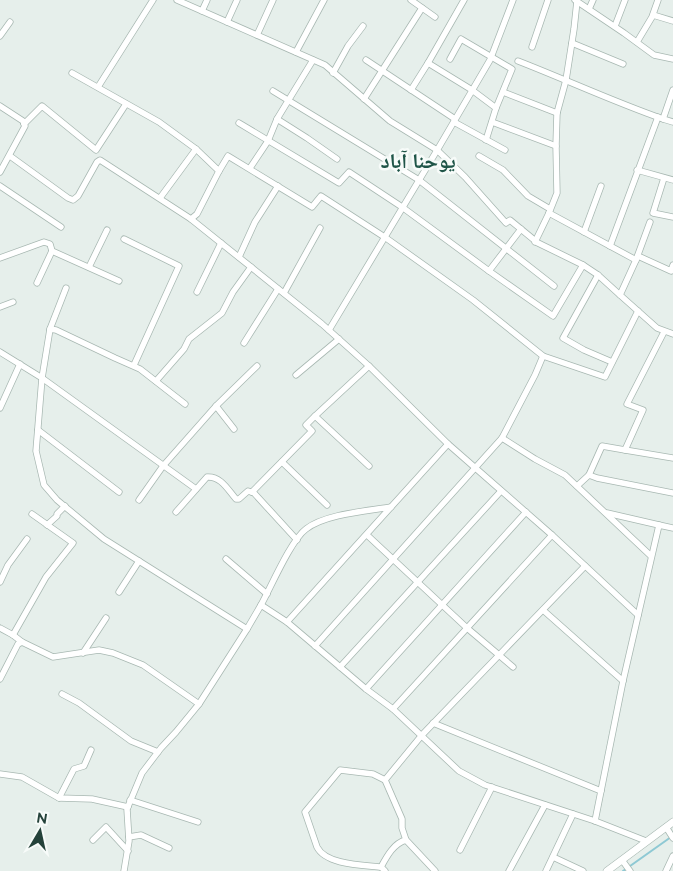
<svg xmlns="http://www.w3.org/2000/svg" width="673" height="871" font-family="Raleway,'Noto Naskh Arabic',sans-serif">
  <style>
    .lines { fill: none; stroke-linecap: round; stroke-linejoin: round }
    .stream { stroke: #8ec9d4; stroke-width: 2 }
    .minor-casing { stroke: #a8b8b2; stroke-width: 7 }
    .tertiary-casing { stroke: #a8b8b2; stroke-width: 8 }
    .minor { stroke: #fff; stroke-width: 5.5 }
    .tertiary { stroke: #fff; stroke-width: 7 }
    .labels { text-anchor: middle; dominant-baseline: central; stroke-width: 5; stroke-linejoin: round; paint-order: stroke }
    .district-label { font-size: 21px; font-weight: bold; fill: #1f5548; stroke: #f7fbf9 }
  </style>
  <rect width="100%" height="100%" fill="#e6efeb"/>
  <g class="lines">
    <polyline class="stream" points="623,871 671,837"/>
    <g class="minor-casing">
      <g id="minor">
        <polyline points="177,0 325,65 390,121 437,150 465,177 506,223 510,220 538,243 583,265 598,275 620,295"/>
        <polyline points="411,0 435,17"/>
        <polyline points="575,0 624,33 654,55 673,59"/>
        <polyline points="589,9 593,0"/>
        <polyline points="202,11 207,0"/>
        <polyline points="653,15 673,21"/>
        <polyline points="227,22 237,0"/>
        <polyline points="615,26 625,0"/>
        <polyline points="257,35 273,0"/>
        <polyline points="0,36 10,22"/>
        <polyline points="637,42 652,17 658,0"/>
        <polyline points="572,43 623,64"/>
        <polyline points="532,47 548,0"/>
        <polyline points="296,52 324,0"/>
        <polyline points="450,59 461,39 512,69 496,108"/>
        <polyline points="366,60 455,119"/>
        <path d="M518,61C567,80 614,102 663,119"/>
        <polyline points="428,63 464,0"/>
        <polyline points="72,73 159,122 196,149 219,171 228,156 312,207 321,196 386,238 473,300 543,356 605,377 638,311"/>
        <polyline points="333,73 348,46 363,26"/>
        <polyline points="98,87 153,0"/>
        <polyline points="411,90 428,63 472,90 496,108 486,140"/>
        <polyline points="673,90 663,119 673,122"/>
        <polyline points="273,91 419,180 554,286"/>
        <polyline points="503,92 557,113"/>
        <polyline points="364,99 422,8"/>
        <polyline points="0,106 23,121 25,126 0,172"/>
        <polyline points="277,119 313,60"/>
        <polyline points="454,122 505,150"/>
        <polyline points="492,122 556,146 557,193 549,213 535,242"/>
        <polyline points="239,123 339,183 349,172 402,207 489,271 521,229"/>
        <polyline points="24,124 42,106 96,150 126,104"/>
        <polyline points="556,146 557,113 566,80 574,29 577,1"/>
        <polyline points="10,156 68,198 73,200 78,196 97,162 100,160 191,219 322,324 369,366 448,444 552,535 638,615"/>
        <polyline points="479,156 503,170 528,196 550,209"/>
        <polyline points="250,168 268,141 277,119 307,138 337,159"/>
        <polyline points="637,170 673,180"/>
        <polyline points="664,178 653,213 673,217"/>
        <polyline points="0,186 61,227"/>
        <polyline points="160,198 196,149"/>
        <polyline points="549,213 636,260 620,295 657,328 673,334"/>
        <polyline points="191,219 197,214 219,171"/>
        <polyline points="584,232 601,186"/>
        <polyline points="124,239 179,266 134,365"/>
        <polyline points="610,246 658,117"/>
        <polyline points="638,256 671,271 673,265"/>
        <polyline points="239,257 255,222 278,186"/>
        <polyline points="0,258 44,242 50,244 52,251 119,281"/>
        <polyline points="636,260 650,222"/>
        <polyline points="89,267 107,230"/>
        <polyline points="489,271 553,316 583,265"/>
        <polyline points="598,275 563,338 584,350 612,362"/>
        <polyline points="37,283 52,251"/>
        <polyline points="197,292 221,243"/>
        <polyline points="284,293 320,228"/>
        <polyline points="0,307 13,302"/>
        <polyline points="50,329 66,288"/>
        <polyline points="329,330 439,147 490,60 513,0"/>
        <polyline points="244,343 278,289"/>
        <polyline points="0,352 42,378 196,489"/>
        <polyline points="369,366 315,416 369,466"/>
        <polyline points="296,375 339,339"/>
        <polyline points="156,381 184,349 189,339 222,313 233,292 251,267"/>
        <polyline points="185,404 140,369 115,358 56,330 50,329 42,378 36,451 44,485 57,500 104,539 247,629"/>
        <polyline points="216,406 257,366"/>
        <polyline points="0,408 20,364"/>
        <polyline points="38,430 119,492"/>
        <polyline points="502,438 535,375 543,356"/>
        <polyline points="625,450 673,458"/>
        <polyline points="282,462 327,505"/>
        <polyline points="589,475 602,446 625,450 643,410 627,404 664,332"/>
        <polyline points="577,486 589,475 597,478 673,493"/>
        <polyline points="252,492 312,431 306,425 315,416"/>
        <polyline points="139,500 163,466 216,406 234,429"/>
        <path d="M176,512L207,477C221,476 228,490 236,499H239L248,491L254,493L297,540"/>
        <polyline points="607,513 659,525"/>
        <polyline points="47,525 57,516 57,514 65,506"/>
        <polyline points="367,535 467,628 513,667"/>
        <polyline points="226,559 267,594"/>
        <polyline points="0,582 8,565 27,539"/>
        <polyline points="119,592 139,561"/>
        <path d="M261,605C271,587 291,540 306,529C325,514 367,511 391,507"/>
        <polyline points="543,610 623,681"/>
        <polyline points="287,622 448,444"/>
        <polyline points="0,628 13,635 22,642"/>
        <polyline points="13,635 46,577 73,543 32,514"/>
        <polyline points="315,646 502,438 535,459 565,475 651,556"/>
        <polyline points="83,653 106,618"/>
        <polyline points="340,667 501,491"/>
        <polyline points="0,679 18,644 22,642 53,657 99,650 113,653 143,665 199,704"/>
        <polyline points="366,689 526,512"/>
        <polyline points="62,694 79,703 131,741 158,752"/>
        <polyline points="393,709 552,535"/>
        <polyline points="433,723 601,791"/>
        <polyline points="0,774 22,777 59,798 92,799 128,807"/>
        <polyline points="385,780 422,735 585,566"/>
        <polyline points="59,798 74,769 84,766 91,750"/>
        <polyline points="130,800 198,822"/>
        <polyline points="595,821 623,681 659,525 673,528"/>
        <polyline points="666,827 673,838"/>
        <polyline points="129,837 141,835 169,848"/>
        <polyline points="93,840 106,827 128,851"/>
        <polyline points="460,850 492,787"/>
        <polyline points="553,857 583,871"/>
        <polyline points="622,860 630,871"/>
        <path d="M381,867C363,865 326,865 317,847L305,812L340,770L373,774L385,780L402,819V828L406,840L435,871"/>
        <polyline points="124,871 129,841 127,809 142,773 161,748 176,732 199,704 247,629 261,605 287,622 366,689 393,709 459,771 485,785 595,821 646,841"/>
        <path d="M385,871L381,867C387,856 394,843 406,840"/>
        <polyline points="509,871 545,805"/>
        <polyline points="546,871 573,814"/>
        <polyline points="666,871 673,856"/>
      </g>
    </g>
    <g class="tertiary-casing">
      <polyline id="tertiary" points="607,871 673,822"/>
    </g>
    <use href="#minor" class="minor"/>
    <use href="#tertiary" class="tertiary"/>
  </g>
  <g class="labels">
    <g class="district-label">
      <text x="418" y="160">یوحنا آباد</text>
    </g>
  </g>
  <g transform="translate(40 831) rotate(9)" stroke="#f7fbf9" stroke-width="4" paint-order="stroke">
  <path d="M0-4L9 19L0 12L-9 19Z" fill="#24423a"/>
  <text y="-8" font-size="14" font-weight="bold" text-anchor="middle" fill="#24423a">N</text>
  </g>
</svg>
